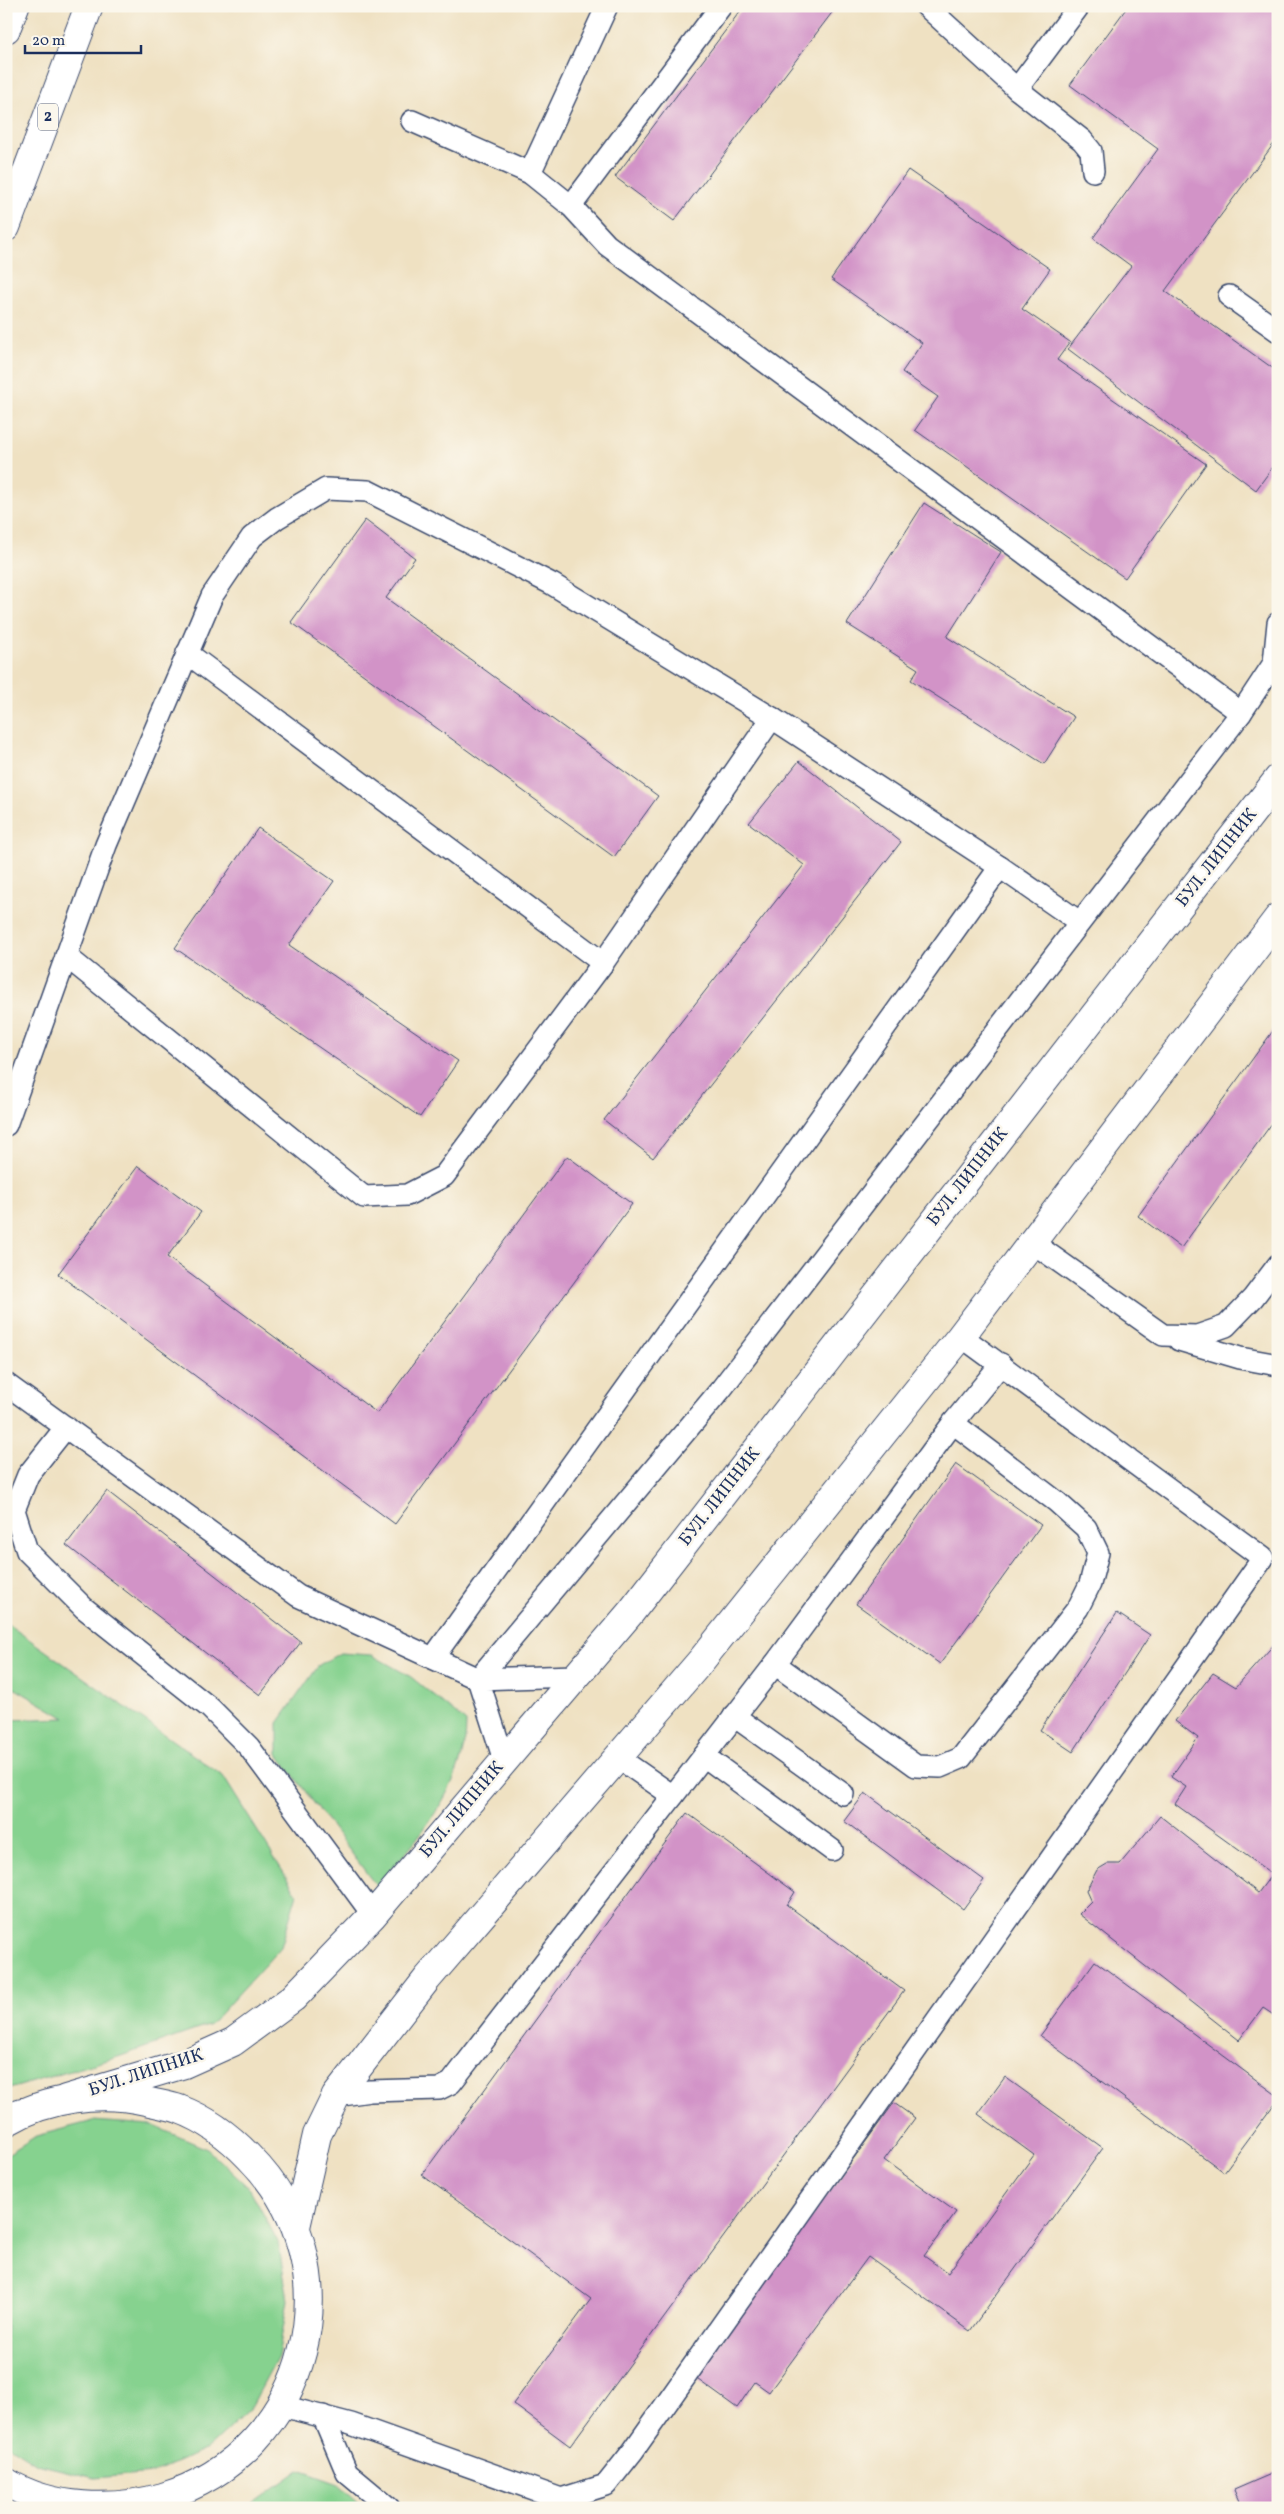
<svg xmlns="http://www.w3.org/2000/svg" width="1284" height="2514" font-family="Vollkorn,serif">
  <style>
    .green { fill: #86d28f; stroke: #508076 }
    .building { fill: #d293c7 }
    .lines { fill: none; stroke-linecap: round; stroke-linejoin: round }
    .lane-casing { stroke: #3b4a6d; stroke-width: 24 }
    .primary-casing { stroke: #3b4a6d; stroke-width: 30 }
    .highway-casing { stroke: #3b4a6d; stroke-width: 30 }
    .lane { stroke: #fff; stroke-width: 21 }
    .primary { stroke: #fff; stroke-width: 28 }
    .highway { stroke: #fff; stroke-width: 28 }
    .labels { text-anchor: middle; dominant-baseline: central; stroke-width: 5; stroke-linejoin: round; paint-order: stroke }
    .shield { fill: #fbf7ec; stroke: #5e6b89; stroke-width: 1 }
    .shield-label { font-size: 16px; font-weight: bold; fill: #1b2f5e }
    .street-label { font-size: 18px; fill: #1b2f5e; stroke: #fbf7ec }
  </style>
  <rect width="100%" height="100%" fill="#fbf7ec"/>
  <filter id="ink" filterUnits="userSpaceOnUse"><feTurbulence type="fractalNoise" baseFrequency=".02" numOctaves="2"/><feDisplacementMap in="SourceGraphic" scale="10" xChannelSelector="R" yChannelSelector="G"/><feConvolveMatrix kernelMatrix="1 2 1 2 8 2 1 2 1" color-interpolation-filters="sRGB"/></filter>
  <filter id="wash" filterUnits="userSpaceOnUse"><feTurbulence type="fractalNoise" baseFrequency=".0096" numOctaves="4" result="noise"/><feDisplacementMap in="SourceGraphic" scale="20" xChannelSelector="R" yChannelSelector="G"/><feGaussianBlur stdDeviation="1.12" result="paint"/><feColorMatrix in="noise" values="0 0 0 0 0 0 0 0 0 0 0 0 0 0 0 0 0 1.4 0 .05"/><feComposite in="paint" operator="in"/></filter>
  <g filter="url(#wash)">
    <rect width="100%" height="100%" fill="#efe1c2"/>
    <g class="green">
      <polygon points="6,1623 223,1776 297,1894 281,1947 210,2025 118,2057 6,2090 6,1720 65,1718 14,1688 6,1688"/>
      <path d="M340,1653L372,1655L411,1677L466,1722C467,1786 416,1840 377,1887L278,1755V1723L319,1665Z"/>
      <polygon points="93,2121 152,2125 207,2149 250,2189 278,2242 288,2300 278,2357 250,2409 207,2449 153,2473 95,2478 37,2464 6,2444 6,2155 36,2136"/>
      <polygon points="299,2470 339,2484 365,2508 246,2508"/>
    </g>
    <g id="blocks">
      <g class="building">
        <polygon points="744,6 837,6 674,221 615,177"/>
        <polygon points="1128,6 1278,6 1278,138 1165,291 1278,372 1278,460 1256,490 1068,349 1131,266 1093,238 1158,149 1070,85"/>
        <polygon points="908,170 1050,269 1022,309 1070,342 1057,360 1206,464 1125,578 915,430 938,397 902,372 922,343 831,279"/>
        <polygon points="924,503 1001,552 947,637 1074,717 1044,764 911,680 918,669 847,624"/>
        <polygon points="365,520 415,558 386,598 658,796 614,857 291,622"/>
        <polygon points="799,761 901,842 653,1158 604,1120 804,865 749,823"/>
        <polygon points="258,828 334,881 289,945 458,1061 420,1117 175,948"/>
        <polygon points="1278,1024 1278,1115 1181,1248 1138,1216"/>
        <polygon points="567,1156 632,1204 395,1524 58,1274 138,1166 201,1212 167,1257 377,1413"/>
        <polygon points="956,1464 1041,1525 940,1664 856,1604"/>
        <polygon points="107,1491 301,1642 260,1695 66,1545"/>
        <polygon points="1117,1613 1150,1635 1073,1752 1040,1730"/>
        <polygon points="1278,1640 1278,2018 1263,2008 1239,2040 1079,1914 1091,1902 1086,1891 1097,1870 1107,1864 1120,1864 1160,1816 1258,1893 1272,1874 1175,1804 1186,1787 1171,1777 1198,1738 1175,1721 1213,1673 1236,1687"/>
        <polygon points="865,1793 984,1880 963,1909 844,1821"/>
        <polygon points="687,1813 795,1892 787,1905 904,1991 570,2446 513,2404 591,2299 422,2175"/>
        <polygon points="1095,1961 1278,2096 1278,2099 1224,2172 1040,2036"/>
        <polygon points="1005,2077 1103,2148 970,2331 868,2257 769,2392 755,2382 737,2408 694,2377 894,2103 915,2118 884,2160 956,2212 924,2256 948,2273 1034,2155 978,2114"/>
        <polygon points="1278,2471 1278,2508 1242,2508 1234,2490"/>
      </g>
    </g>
  </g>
  <g filter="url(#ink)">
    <use href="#blocks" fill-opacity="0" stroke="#3b4a6d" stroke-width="1"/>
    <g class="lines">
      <g class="lane-casing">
        <g id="lane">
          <polyline points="721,6 571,206 607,245 1241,713"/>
          <polyline points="926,6 1017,89 1082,140 1091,151 1093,171"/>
          <polyline points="1017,89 1079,6"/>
          <polyline points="412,121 530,173 571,206"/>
          <polyline points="530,173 607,6"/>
          <polyline points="1229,296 1278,331"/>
          <polyline points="187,653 603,963"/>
          <polyline points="66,956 364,1197 407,1195 444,1176 603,963 772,718"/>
          <polyline points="6,1125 106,845 212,596 252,537 277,518 326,489 368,491 552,584 772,718 1000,867 1078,921"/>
          <polyline points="1033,1243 1163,1335 1197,1336 1226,1326 1253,1298 1278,1265"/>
          <polyline points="1179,1340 1240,1358 1278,1365"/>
          <polyline points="6,1384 298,1596 478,1679 722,1388 1241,713 1274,663 1278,623"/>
          <polyline points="66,1427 28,1475 14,1510 27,1551 84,1608 210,1708 249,1747 373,1915"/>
          <polyline points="433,1658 1000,867"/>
          <polyline points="775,1664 916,1766 940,1767 961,1758 1078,1608 1090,1584 1098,1553 1086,1528 1057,1502 953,1423"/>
          <polyline points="734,1716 843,1794"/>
          <polyline points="704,1756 832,1850"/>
          <polyline points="620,1759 673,1796"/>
          <polyline points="504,1760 478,1679 575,1676"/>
          <polyline points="336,2096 370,2091 439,2089 451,2083 775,1664 953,1423 1001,1364"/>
          <polyline points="282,2406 351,2424 561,2499 606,2485 633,2451 1263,1558 961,1336"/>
          <polyline points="323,2416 347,2473 389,2508"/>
        </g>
      </g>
      <g class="primary-casing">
        <g id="primary">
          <polyline points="66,2099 184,2064 233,2042 293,1998 373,1915 631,1612 1278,779"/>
          <path d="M6,2122C48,2097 100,2091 146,2101C157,2104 169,2105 179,2109C206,2119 230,2137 249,2157C358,2266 311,2452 163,2497C114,2511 52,2510 6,2482"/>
          <polyline points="296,2227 317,2135 336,2096 427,1979 700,1662 961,1336 1278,918"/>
        </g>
      </g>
      <g class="highway-casing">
        <g id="highway">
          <polyline points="6,29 15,6"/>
          <polyline points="6,227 89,6"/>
          <polyline points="6,2117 22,2112"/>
        </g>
      </g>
      <use href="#lane" class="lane"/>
      <use href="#primary" class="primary"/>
      <use href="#highway" class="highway"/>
    </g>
  </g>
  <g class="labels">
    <rect class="shield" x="38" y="103.5" width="20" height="27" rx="4"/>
    <g class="shield-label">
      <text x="48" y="117">2</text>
    </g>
    <g class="street-label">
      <text transform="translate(1217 858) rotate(-52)">БУЛ. ЛИПНИК</text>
      <text transform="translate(968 1177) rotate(-52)">БУЛ. ЛИПНИК</text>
      <text transform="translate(720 1497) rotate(-52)">БУЛ. ЛИПНИК</text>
      <text transform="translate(462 1810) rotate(-50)">БУЛ. ЛИПНИК</text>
      <text transform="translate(146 2073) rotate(-18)">БУЛ. ЛИПНИК</text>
    </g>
  </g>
  <rect width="1284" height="2514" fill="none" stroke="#fbf7ec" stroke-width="25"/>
  <path d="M25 45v8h116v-8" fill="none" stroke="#1b2f5e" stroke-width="2.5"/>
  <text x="32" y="45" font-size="15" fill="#1b2f5e" stroke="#fbf7ec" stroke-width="4" paint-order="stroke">20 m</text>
</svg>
